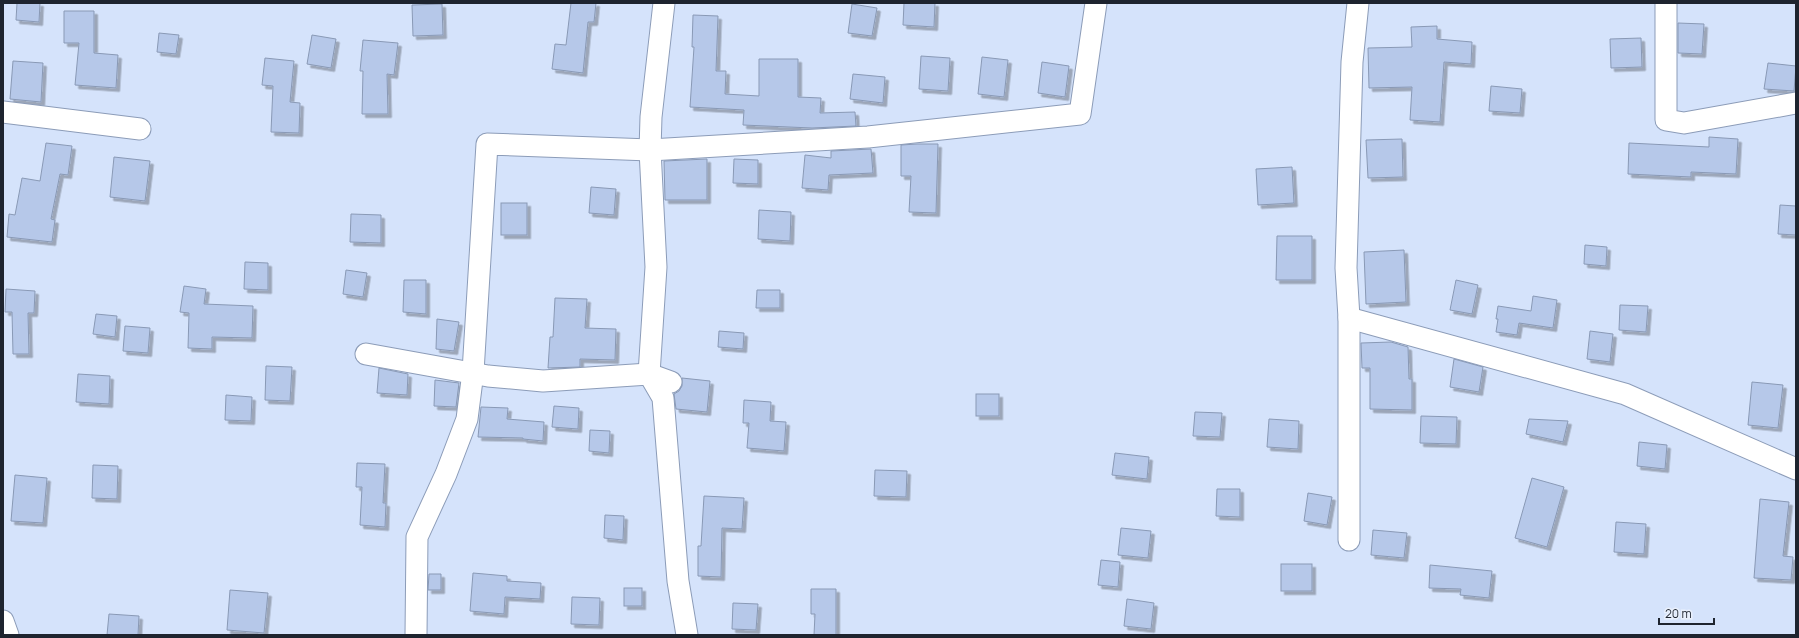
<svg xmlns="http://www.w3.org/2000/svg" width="1799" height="638" font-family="Manrope,sans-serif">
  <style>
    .building { fill: #b6c8e9; stroke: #8999b5; filter: url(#shadow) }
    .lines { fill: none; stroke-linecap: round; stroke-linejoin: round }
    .street-casing { stroke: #8c9cb8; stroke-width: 23 }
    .street { stroke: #fff; stroke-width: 21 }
  </style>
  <defs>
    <filter id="shadow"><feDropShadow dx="3.5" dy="3.5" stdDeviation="0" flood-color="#0004"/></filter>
  </defs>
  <rect width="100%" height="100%" fill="#d5e3fb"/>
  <g class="building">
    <polygon points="17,3 40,3 39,22 16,20"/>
    <polygon points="571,3 596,3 594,22 588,22 583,73 552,69 555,44 566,45"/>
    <polygon points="904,3 935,3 934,27 903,25"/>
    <polygon points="442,4 443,35 413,36 412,5"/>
    <polygon points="852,4 877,8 872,36 848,33"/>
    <polygon points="64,11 94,11 94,53 118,55 116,88 75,85 79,43 64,43"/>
    <polygon points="693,15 718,16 716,71 726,71 725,94 759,96 759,59 798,59 798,97 821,98 820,113 855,112 856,126 812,128 743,125 744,110 690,107 694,47 692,47"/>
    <polygon points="1678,23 1704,24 1702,54 1678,53"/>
    <polygon points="1437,26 1437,39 1472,42 1471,64 1444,62 1440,122 1410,120 1412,87 1369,88 1368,48 1412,47 1411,27"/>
    <polygon points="159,33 179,35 176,54 157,52"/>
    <polygon points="312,35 336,39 331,68 307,64"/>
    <polygon points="1641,38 1642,67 1611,68 1610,39"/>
    <polygon points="363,40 398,43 394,75 387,74 388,114 362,114 363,71 360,71"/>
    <polygon points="921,56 950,58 948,91 919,89"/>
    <polygon points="982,57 1008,60 1004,97 978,94"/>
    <polygon points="265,58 294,61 290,102 300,103 299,133 271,132 273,86 262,85"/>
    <polygon points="13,61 43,63 41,102 10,99"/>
    <polygon points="1042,62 1069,66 1065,97 1038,93"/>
    <polygon points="1768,63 1796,66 1794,91 1764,89"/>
    <polygon points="853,74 885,77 883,103 850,99"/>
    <polygon points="1491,86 1522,89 1520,113 1489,111"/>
    <polygon points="1709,137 1738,139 1736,174 1691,172 1691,177 1628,174 1629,143 1709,147"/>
    <polygon points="1402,139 1403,177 1368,178 1366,140"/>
    <polygon points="46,143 72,146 68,175 60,174 51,219 55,220 52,242 7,237 9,214 15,215 22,178 40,181"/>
    <polygon points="917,144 938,144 936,213 909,212 911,176 901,176 901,145"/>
    <polygon points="871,149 873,173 829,175 828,190 802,188 805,155 831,158 831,151"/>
    <polygon points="114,157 150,161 145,201 110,197"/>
    <polygon points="707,159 707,200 665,200 664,161"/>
    <polygon points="734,159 758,160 758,184 733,183"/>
    <polygon points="1292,167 1294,203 1258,205 1256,169"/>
    <polygon points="591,187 616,189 614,215 589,213"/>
    <rect x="501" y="203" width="26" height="32"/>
    <polygon points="1780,205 1796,206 1796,235 1778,234"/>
    <polygon points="759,210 791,212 790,241 758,239"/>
    <polygon points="351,214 381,215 381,243 350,242"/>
    <polygon points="1277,236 1312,236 1312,280 1276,280"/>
    <polygon points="1585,245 1607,247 1606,266 1584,264"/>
    <polygon points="1404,250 1406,302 1366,304 1364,252"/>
    <polygon points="245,262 268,263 268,290 244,289"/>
    <polygon points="346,270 367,273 363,297 343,294"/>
    <polygon points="404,280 426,280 426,314 403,312"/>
    <polygon points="1456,280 1478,285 1472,314 1450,310"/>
    <polygon points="184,286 206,289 204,304 253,306 252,338 212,337 212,349 188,348 189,313 180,312"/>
    <polygon points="6,289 35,291 34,313 28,313 29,354 13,354 12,312 5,312"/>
    <polygon points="757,290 780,290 780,308 756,308"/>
    <polygon points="1533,296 1557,300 1553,328 1519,323 1517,335 1496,332 1498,319 1496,319 1498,306 1531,311"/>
    <polygon points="555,298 587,299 585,328 616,329 615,360 580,359 580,367 548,368 550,337 553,337"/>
    <polygon points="1620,305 1648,306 1646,332 1619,330"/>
    <polygon points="96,314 117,316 115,337 93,334"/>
    <polygon points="437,319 459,322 454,351 436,349"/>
    <polygon points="125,326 150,328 148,353 123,351"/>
    <polygon points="719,331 744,333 743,349 718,347"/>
    <polygon points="1590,331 1613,334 1610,362 1587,359"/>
    <polygon points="1391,342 1408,347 1409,379 1412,379 1412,410 1370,409 1370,368 1362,368 1361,343"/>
    <polygon points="1454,359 1483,367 1479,392 1450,387"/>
    <polygon points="266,366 292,367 290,401 265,400"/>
    <polygon points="379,368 408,374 407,395 377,393"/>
    <polygon points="78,374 110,376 109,404 76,402"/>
    <polygon points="682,378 710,381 707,412 676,409 674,394 679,391 682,386"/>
    <polygon points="435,380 459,383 456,407 434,406"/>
    <polygon points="1752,382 1783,385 1778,428 1748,425"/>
    <rect x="976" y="394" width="23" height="22"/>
    <polygon points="226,395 252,397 251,421 225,420"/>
    <polygon points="744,400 771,402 770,421 786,422 784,451 747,448 749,423 743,423"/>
    <polygon points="554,406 579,408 578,429 552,427"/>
    <polygon points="481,407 508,408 507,419 544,422 543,441 523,439 523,438 478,437"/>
    <polygon points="1195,412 1222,413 1220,437 1193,436"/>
    <polygon points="1421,416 1457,417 1456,444 1420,443"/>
    <polygon points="1269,419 1299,421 1298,449 1267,447"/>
    <polygon points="1529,419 1568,421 1563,442 1526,434"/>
    <polygon points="590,430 610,431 609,453 589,451"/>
    <polygon points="1639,442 1667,445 1665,469 1637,466"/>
    <polygon points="1115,453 1149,457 1147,479 1112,475"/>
    <polygon points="357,463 385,464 383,503 386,503 385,527 360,525 362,487 356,487"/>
    <polygon points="93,465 118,466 117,499 92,498"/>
    <polygon points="875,470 907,471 906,497 874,496"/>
    <polygon points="15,475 47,478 43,523 11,521"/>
    <polygon points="1532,478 1564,487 1547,547 1515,538"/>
    <polygon points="1217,489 1240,489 1240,517 1216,516"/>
    <polygon points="1308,493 1332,497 1327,525 1304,521"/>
    <polygon points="704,496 744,498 742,529 722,528 721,577 698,576 698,546 701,546"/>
    <polygon points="1760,499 1789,502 1783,556 1793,557 1791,580 1754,578"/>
    <polygon points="605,515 624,516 623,540 604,538"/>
    <polygon points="1616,522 1646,524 1644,554 1614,552"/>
    <polygon points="1121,528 1151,531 1148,558 1118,555"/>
    <polygon points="1373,530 1407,533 1404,558 1371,555"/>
    <polygon points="1101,560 1120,562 1118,587 1098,585"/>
    <rect x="1281" y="564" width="31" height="27"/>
    <polygon points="1430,565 1492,571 1489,598 1460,595 1461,589 1429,588"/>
    <polygon points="473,573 507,576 507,581 541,583 540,599 505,597 504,614 470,611"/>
    <polygon points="429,574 441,574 441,590 428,590"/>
    <rect x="624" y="588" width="18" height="18"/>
    <polygon points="811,589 836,589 836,635 814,635 815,614 811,614"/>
    <polygon points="230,590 268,593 264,633 227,630"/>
    <polygon points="572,597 600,598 599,625 571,624"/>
    <polygon points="1127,599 1154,603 1151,629 1124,626"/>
    <polygon points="733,603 758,604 756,630 732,629"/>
    <polygon points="109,614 139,616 138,635 107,635"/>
  </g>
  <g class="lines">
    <g class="street-casing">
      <g id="street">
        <polyline points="664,3 651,117 650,150 656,267 649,374 663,398 678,581 687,635"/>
        <polyline points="1666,3 1666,120 1684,123 1796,103"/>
        <polyline points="3,112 140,129"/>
        <polyline points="1349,318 1625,394 1796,469"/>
        <polyline points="366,354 488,376 543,381 649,374 671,382"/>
        <polyline points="1349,540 1349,318 1346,268 1352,62 1358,3"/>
        <polyline points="3,621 8,635"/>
        <polyline points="416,635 417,537 446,474 467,419 473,372 487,144 650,150 868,137 1080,114 1096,3"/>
      </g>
    </g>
    <use href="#street" class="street"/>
  </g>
  <rect width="1799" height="638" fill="none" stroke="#1e242f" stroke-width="8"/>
  <path d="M1659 618v6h55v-6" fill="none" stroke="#1e242f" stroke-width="2"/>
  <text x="1665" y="618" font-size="12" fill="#1e242f" stroke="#e9f0fc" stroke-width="3" paint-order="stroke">20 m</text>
</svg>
